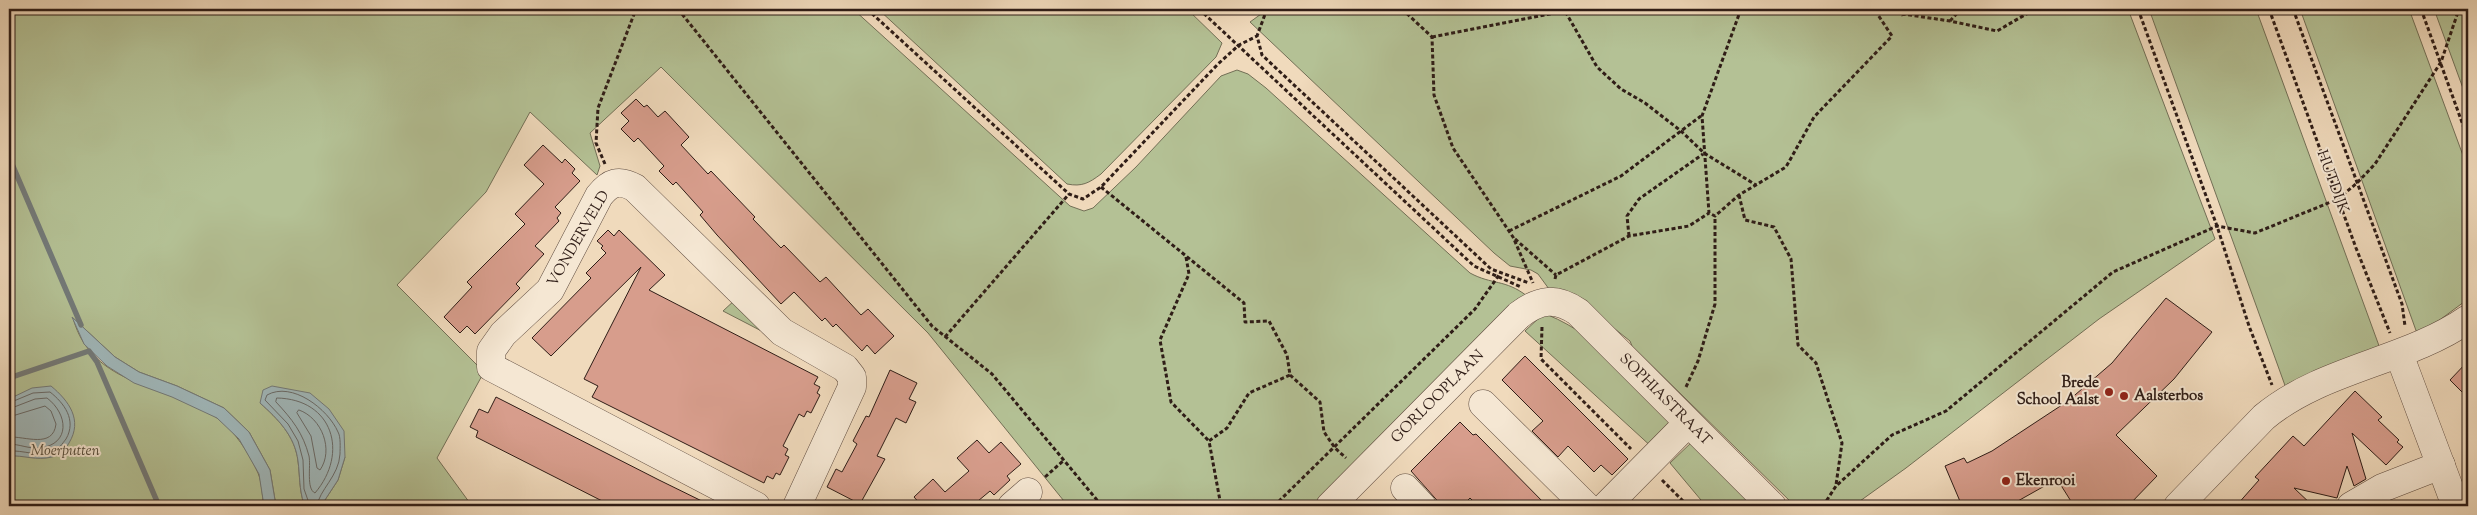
<svg xmlns="http://www.w3.org/2000/svg" width="2477" height="515" font-family="'Sorts Mill Goudy',serif">
  <style>
    .green { fill: #b4c195; stroke: #726f56 }
    .water { fill: #a0b8bb; stroke: #737a79 }
    .lines { fill: none; stroke-linecap: round; stroke-linejoin: round }
    .shore { stroke: #686a69; stroke-width: 1 }
    .stream { stroke: #737a79; stroke-width: 5.5 }
    .building { fill: #d79d8c; stroke: #2f1d17 }
    .minor-casing { stroke: #5f4c40; stroke-width: 29 }
    .path { stroke: #2f1d17; stroke-width: 3; stroke-dasharray: 4 2.5; stroke-linecap: butt }
    .minor { stroke: #f5e7d3; stroke-width: 28 }
    .poi-dot { fill: #8f2418; stroke: #f5e7d3; stroke-width: 2 }
    .labels { text-anchor: middle; dominant-baseline: central; stroke-width: 4; stroke-linejoin: round; paint-order: stroke }
    .street-label { font-size: 15px; fill: #2f1d17; stroke: #f5e7d3 }
    .poi-label { font-size: 15px; font-weight: bold; fill: #2f1d17; stroke: #f5e7d3; text-anchor: start }
    .park-label { font-size: 15px; font-style: italic; fill: #574e3d; stroke: #f5e7d3 }
  </style>
  <rect width="100%" height="100%" fill="#f0dabc"/>
  <filter id="stains"><feTurbulence type="fractalNoise" baseFrequency=".004" numOctaves="4"/><feColorMatrix values="0 0 0 0 .2 0 0 0 0 .09 0 0 0 0 .02 0 0 0 .5 -.17"/></filter>
  <radialGradient id="worn" r=".72"><stop offset=".6" stop-color="#630" stop-opacity="0"/><stop offset="1" stop-color="#630" stop-opacity=".3"/></radialGradient>
  <g class="green">
    <path d="M9,9H853L1070,206L1084,211L1093,208L1136,167L1221,76L1237,70L1248,74L1266,88L1470,273C1492,285 1505,279 1527,296L1507,313L1316,506H1068L928,333L661,67L590,133L600,166L597,175L530,112L486,192L397,285L484,372L437,458L472,506H321L338,480L345,457L260,403C278,419 295,436 298,461C300,476 299,489 304,504L309,506H276L270,470L249,432L224,408L177,386L139,372L115,357L73,318C92,388 169,384 217,418C235,431 249,453 258,473C262,482 262,496 264,506H9Z"/>
    <path d="M878,9H1187L1222,43L1216,57L1101,174C1089,183 1082,187 1067,184Z"/>
    <polygon points="1268,9 2128,9 2215,239 2099,319 1906,468 1853,506 1795,506 1632,346 1630,341 1580,301 1549,289 1538,274 1531,270 1510,266 1494,253 1250,22"/>
    <polygon points="2149,9 2256,9 2382,354 2287,391"/>
    <polygon points="2300,9 2409,9 2468,169 2468,299 2418,336"/>
    <polygon points="2434,9 2468,9 2468,103 2468,102"/>
    <polygon points="736,299 775,338 723,311"/>
    <path d="M1548,315C1600,336 1640,386 1678,425L1654,449L1525,331L1540,317Z"/>
    <polygon points="1694,440 1760,506 1706,506 1670,463"/>
  </g>
  <g class="water">
    <polygon points="72,317 115,357 139,372 177,386 224,408 249,432 270,470 276,506 264,506 259,474 239,439 217,418 172,397 134,383 107,366 84,344"/>
    <path d="M51,386C69,401 83,420 69,443C65,450 60,455 52,457C36,461 24,455 9,456V399L32,388Z"/>
    <path d="M272,386L310,393L329,409L344,431L345,457L338,480L321,506H309L304,504C299,489 300,476 298,461C295,436 278,419 260,403L263,390Z"/>
  </g>
  <g class="lines">
    <g class="shore">
      <path d="M277,398C333,399 349,453 315,493C306,489 311,466 309,456C303,433 292,419 276,402Z"/>
      <path d="M9,403L33,393L50,392C64,403 77,420 66,439C62,444 59,449 52,452C37,457 24,450 9,451"/>
      <path d="M9,409L35,399L47,398C68,414 71,444 40,448C29,449 19,444 9,444"/>
      <path d="M299,410C322,418 334,450 320,470L317,468L311,436L297,413Z"/>
      <path d="M9,417L45,406L51,411L56,424C53,449 25,436 9,437"/>
      <path d="M310,506L304,489L303,460L298,441L288,424L265,400L267,395C292,381 328,409 338,432C341,437 340,448 340,454C339,476 319,490 317,506"/>
    </g>
    <g class="stream">
      <polyline points="9,157 81,325"/>
      <polyline points="9,378 89,351 97,362 159,506"/>
    </g>
  </g>
  <g class="building">
    <polygon points="636,99 644,107 647,105 658,117 665,111 689,137 681,145 708,174 711,171 755,217 753,219 781,248 784,245 820,282 826,277 861,315 868,309 894,336 875,354 867,345 862,351 836,324 833,327 825,318 822,321 794,292 781,304 717,235 700,215 703,212 676,182 673,185 659,171 664,166 638,138 634,142 621,129 629,121 621,113"/>
    <polygon points="543,145 562,163 565,159 575,169 572,173 580,181 555,207 561,213 557,218 559,221 535,246 544,254 516,284 520,288 475,334 467,326 460,333 444,317 472,287 467,282 525,224 515,214 544,184 524,165"/>
    <polygon points="608,230 614,236 619,230 665,275 649,290 818,377 814,384 820,387 817,393 820,395 811,413 807,411 804,417 799,414 783,446 788,449 785,455 789,457 780,475 776,473 773,479 767,476 764,483 592,397 598,386 584,379 641,267 551,356 532,338 591,278 586,273 606,253 601,248 603,246 597,241"/>
    <polygon points="2166,298 2212,332 2174,379 2116,435 2157,476 2128,506 2074,506 2057,479 2009,506 1962,506 1945,466 1964,458 1967,463 1992,451 2068,401 2112,363"/>
    <polygon points="1525,356 1628,459 1612,475 1601,465 1594,472 1568,446 1558,457 1532,431 1543,421 1502,380"/>
    <polygon points="2468,361 2468,398 2450,380"/>
    <polygon points="890,370 917,383 909,399 916,402 906,423 896,418 877,456 885,459 860,504 827,487 836,469 842,472 857,444 853,441 866,416 869,417"/>
    <polygon points="2355,391 2382,417 2378,420 2399,440 2397,442 2403,447 2386,465 2352,433 2366,479 2354,486 2347,466 2337,498 2294,488 2313,506 2236,506 2259,480 2255,477 2293,436 2304,446"/>
    <polygon points="496,397 659,480 712,506 612,506 476,437 478,431 470,427 479,409 488,413"/>
    <polygon points="1460,422 1473,435 1476,434 1483,441 1547,506 1478,506 1470,498 1462,506 1442,506 1411,471"/>
    <polygon points="977,440 989,453 1001,442 1021,464 1007,476 1010,480 994,495 990,491 972,506 922,506 914,497 933,479 945,492 969,471 957,458"/>
  </g>
  <g class="lines">
    <g class="minor-casing">
      <g id="minor">
        <polyline points="2399,354 2456,506"/>
        <polyline points="1483,404 1586,506"/>
        <polyline points="1405,488 1422,506"/>
        <path d="M756,506L491,367V351L503,334L550,290L599,196C610,182 619,179 635,188L782,332L845,368L852,377V387L797,506"/>
        <polyline points="1012,506 1028,492"/>
        <path d="M1330,506L1519,315C1540,299 1556,297 1578,312L1772,506"/>
        <polyline points="1606,506 1688,423"/>
        <path d="M2178,506L2264,417C2323,368 2406,362 2468,319"/>
        <polyline points="2351,506 2382,488 2441,465"/>
      </g>
    </g>
    <g class="path">
      <polyline points="678,9 932,326 992,374 1102,506"/>
      <polyline points="867,9 1069,194 1083,199 1101,187 1218,64 1239,45 1257,36"/>
      <polyline points="1199,9 1474,266 1521,287"/>
      <polyline points="1267,9 1257,36 1262,55 1491,269 1529,283"/>
      <polyline points="1402,9 1432,37 1434,95 1453,148 1513,237 1533,283"/>
      <polyline points="1741,9 1702,116 1709,213 1715,216 1739,195 1786,167 1814,117 1892,36 1874,9"/>
      <polyline points="1901,9 1903,16"/>
      <polyline points="2138,9 2217,226 2249,326 2272,385"/>
      <polyline points="2269,9 2356,248 2390,333"/>
      <polyline points="2293,9 2402,304 2405,326"/>
      <polyline points="2421,9 2468,139"/>
      <polyline points="1876,10 1950,21 1997,31 2035,9"/>
      <polyline points="1950,21 1961,9"/>
      <polyline points="1432,37 1565,11 1597,67 1621,89 1645,103 1681,131 1704,153 1756,185"/>
      <polyline points="605,164 596,143 598,108 636,9"/>
      <polyline points="1101,187 1244,303 1245,322 1269,321 1287,355 1290,375 1249,393 1227,428 1209,441 1221,506"/>
      <polyline points="1739,195 1745,220 1774,227 1791,259 1798,345 1816,363 1842,443 1836,485"/>
      <polyline points="1509,231 1621,176 1701,116"/>
      <polyline points="1629,236 1627,216 1639,199 1703,154"/>
      <polyline points="1515,239 1556,275"/>
      <polyline points="1186,257 1189,274 1160,340 1171,402 1209,441"/>
      <polyline points="1555,279 1556,275 1629,236 1689,226 1709,213"/>
      <polyline points="1542,327 1541,359 1631,449"/>
      <polyline points="945,337 1069,194"/>
      <polyline points="1290,375 1320,402 1324,432 1335,448 1346,458"/>
      <polyline points="1686,387 1698,361 1715,304 1715,216"/>
      <polyline points="1045,477 1063,461"/>
      <polyline points="1662,480 1688,506"/>
      <polyline points="1274,506 1475,309 1499,275"/>
      <polyline points="1823,506 1836,486 1892,435 1946,411 2113,272 2217,226 2255,233 2338,199 2357,183 2375,164 2441,62 2459,9"/>
    </g>
    <use href="#minor" class="minor"/>
  </g>
  <g class="poi-dot">
    <circle cx="2109" cy="392" r="5"/>
    <circle cx="2124" cy="396" r="5"/>
    <circle cx="2006" cy="481" r="5"/>
  </g>
  <g class="labels">
    <g class="street-label">
      <text transform="translate(2332 182) rotate(70)">HUTDIJK</text>
      <text transform="translate(579 239) rotate(-60)">VONDERVELD</text>
      <text transform="translate(1438 397) rotate(-45)">GORLOOPLAAN</text>
      <text transform="translate(1665 400) rotate(45)">SOPHIASTRAAT</text>
    </g>
    <g class="poi-label">
      <text x="2099" y="383" text-anchor="end">Brede<tspan x="2099" dy="17">School Aalst</tspan></text>
      <text x="2134" y="396">Aalsterbos</text>
      <text x="2016" y="481">Ekenrooi</text>
    </g>
    <g class="park-label">
      <text x="65" y="451">Moerputten</text>
    </g>
  </g>
  <rect width="2477" height="515" fill="none" stroke="#f0dabc" stroke-width="30"/>
  <rect x="10" y="10" width="2457" height="495" fill="none" stroke="#2f1d17" stroke-width="2.5"/>
  <rect x="15" y="15" width="2447" height="485" fill="none" stroke="#2f1d17"/>
  <rect width="100%" height="100%" filter="url(#stains)"/>
  <rect width="100%" height="100%" fill="url(#worn)"/>
</svg>
